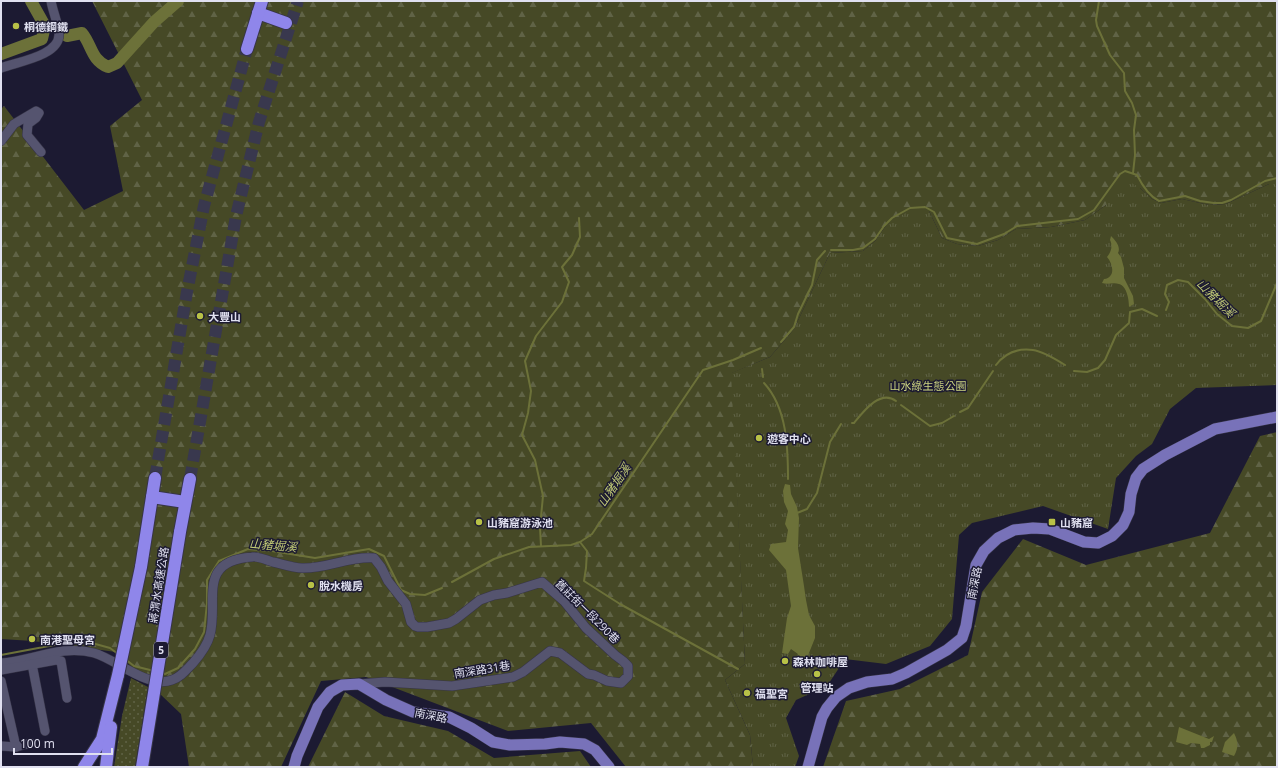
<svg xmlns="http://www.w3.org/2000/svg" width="1278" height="768" font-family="'Open Sans','Noto Sans TC',sans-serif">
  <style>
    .grass { fill: url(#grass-dots) }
    .forest { fill: url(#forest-firs) }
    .park { fill: url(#park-tufts) }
    .water { fill: #6c7139 }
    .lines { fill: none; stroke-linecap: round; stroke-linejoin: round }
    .stream { stroke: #6c7139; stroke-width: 2 }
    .river { stroke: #6c7139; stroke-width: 12 }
    .highway-tunnel { stroke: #39384e; stroke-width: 12; stroke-dasharray: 12 6; stroke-linecap: butt }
    .minor-casing { stroke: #373548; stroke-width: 10 }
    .major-casing { stroke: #373548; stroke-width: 12 }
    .highway-casing { stroke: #373548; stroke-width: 14 }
    .minor { stroke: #55546f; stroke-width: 9 }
    .major { stroke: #7872b9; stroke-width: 11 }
    .highway { stroke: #8f86ea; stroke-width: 12 }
    .highway-bridge-casing { stroke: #373548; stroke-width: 14; stroke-linecap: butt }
    .highway-bridge { stroke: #8f86ea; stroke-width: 12 }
    .poi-dot { fill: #b8c147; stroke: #1c1a32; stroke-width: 1.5 }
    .labels { text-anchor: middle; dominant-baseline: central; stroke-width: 3; stroke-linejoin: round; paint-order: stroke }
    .shield { fill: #1c1a32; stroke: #a5a5b7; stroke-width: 1 }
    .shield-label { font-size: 10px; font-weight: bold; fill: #e0e0f0 }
    .poi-label { font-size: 11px; font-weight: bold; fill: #e0e0f0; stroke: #1c1a32; text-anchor: start }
    .park-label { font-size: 11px; fill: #cdd580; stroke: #1c1a32 }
    .street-label { font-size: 11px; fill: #e0e0f0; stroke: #1c1a32 }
    .water-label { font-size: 12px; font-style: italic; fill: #c2cb76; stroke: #1c1a32 }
  </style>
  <defs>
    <pattern id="grass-dots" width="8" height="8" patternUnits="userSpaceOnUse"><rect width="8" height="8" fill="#464926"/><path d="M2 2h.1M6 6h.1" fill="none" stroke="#606346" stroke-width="1.8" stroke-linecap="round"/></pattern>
    <pattern id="forest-firs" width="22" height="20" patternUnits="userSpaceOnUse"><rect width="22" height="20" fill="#464926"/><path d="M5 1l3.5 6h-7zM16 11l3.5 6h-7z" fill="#606346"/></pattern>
    <pattern id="park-tufts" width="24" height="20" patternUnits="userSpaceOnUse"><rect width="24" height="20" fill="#464926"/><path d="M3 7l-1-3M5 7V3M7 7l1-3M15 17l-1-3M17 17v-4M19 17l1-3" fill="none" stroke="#606346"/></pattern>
  </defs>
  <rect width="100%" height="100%" fill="#1c1a32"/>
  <polygon class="grass" points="131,678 148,687 135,767 114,767 122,716"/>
  <g class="forest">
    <polygon points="92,1 1277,1 1277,184 1269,184 1226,204 1209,205 1182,199 1161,203 1152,199 1140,188 1106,205 1085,220 1051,227 1016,229 998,240 978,246 957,244 942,238 929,211 887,224 875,241 863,251 830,253 794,329 770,357 732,373 745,664 725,680 750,735 753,767 626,767 591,723 508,731 366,677 321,681 281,767 189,767 181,714 116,652 33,641 1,639 1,109 4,106 84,210 123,191 110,126 142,100"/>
    <polygon points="1277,432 1277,767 823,767 846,701 900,689 968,655 982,592 1023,539 1086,565 1210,533 1260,436"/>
    <polygon points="345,692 384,716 448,731 494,758 580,751 591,767 308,767"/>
  </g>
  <polygon class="park" points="1125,179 1140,188 1152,199 1161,203 1182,199 1209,205 1226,204 1269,184 1277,184 1277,385 1196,388 1170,409 1152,444 1136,456 1116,478 1108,529 1043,506 972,523 959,535 952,619 930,646 886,664 845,659 827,686 796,700 786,718 799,756 795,767 753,767 750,735 725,680 745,664 731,373 770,357 794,329 830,253 863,251 875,241 887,224 896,218 910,211 920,209 929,211 942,238 957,244 978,246 998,240 1016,229 1051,227 1085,220 1106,205 1109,197"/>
  <g class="water">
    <path d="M1111,236C1116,241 1121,247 1118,253L1121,257L1124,268V278L1133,296L1134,304L1129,307C1129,300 1127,286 1119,284C1113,282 1108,285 1102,283L1104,279C1116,277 1113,264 1107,257C1111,252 1113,246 1110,240Z"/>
    <polygon points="785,484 790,485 791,494 797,507 799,518 798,548 804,586 806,600 809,615 815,626 815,638 807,658 802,660 796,657 798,654 791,649 788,654 782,653 787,618 791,606 786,570 769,550 771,544 786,542 788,530 785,524 788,511 784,502 783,491"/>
    <polygon points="1179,727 1209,739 1214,736 1212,742 1210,742 1210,745 1204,748 1201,748 1200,744 1191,743 1187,745 1176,742"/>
    <path d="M1234,733C1238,741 1239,747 1234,756L1222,752L1225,742Z"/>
  </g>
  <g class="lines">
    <g class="stream">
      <polyline points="1099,1 1096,20 1097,26 1110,55 1124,73 1125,91 1132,103 1136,115 1134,130 1135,155 1133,173"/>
      <path d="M831,250H853L863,248L875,239L884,226L892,218L910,208L925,207L934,212L947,238L977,244L1004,234L1017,226L1078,219L1094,210L1120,174L1125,171L1137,175C1142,185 1149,196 1159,201L1185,196L1200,201L1214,203H1222L1231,200L1265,181L1277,178"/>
      <polyline points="1166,310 1169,302 1165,294 1167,285 1178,280 1188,282 1205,299 1217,314 1232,326 1248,328 1261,321 1277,283"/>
      <polyline points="781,342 794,327 798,314 812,285 817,260 825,251"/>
      <path d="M996,365C1005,353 1018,348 1033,350C1041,351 1057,360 1065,365"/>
      <polyline points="762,369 763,377"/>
      <polyline points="1074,371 1087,372 1098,368 1105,360 1116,335 1129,323 1130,312 1142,309 1157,316"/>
      <path d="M764,383C787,408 788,447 788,479"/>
      <polyline points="901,405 930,426 942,423 954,416"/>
      <polyline points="960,412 968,408 993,371"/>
      <path d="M852,423H854C863,412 880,389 896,401"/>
      <polyline points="797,513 807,509 817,493 830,442 841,424"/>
      <polyline points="580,542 587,551 586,568 584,581 620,604 738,669"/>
      <polyline points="541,546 540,527 543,496 535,460 522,435 528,413 531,391 525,361 536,336 562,302 569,282 562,267 572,255 580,237 579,218"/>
      <polyline points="452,582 494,559 529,547 571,545 580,542 592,534 703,370 733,360 761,348"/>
      <polyline points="1,655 81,640 110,648 118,654"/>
      <polyline points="125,659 134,666 154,671"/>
      <polyline points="162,673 165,674 178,668 195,649 204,632 207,603 207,580 219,561 248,549 272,551 315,558 369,549 384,556 401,590 410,594 425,595 442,588"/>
    </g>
    <g class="river">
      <path d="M67,36L82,33C92,45 91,60 108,67L117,63L154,22L178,1"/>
      <polyline points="1,54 42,39 45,26 31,1"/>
    </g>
    <g class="highway-tunnel">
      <polyline points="155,478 187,292 204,206 247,49"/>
      <polyline points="190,479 236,216 259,122 298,1"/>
    </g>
    <g class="minor-casing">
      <g id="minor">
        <path d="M1,68C16,62 60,56 59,34C58,23 53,12 51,1"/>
        <polyline points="1,141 14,124 36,111 39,113 36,118 28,124 27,135 41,152"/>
        <path d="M1,663C32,661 62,644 94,653C116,659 147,689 172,680C181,677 186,670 193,663C200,655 207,646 210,635C219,601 196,561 252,557C259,556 266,560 273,562C282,564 293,568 302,568C327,569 349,556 374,558L381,567L388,581L406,604L411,622L415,626L418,627H427L449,623L456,619L480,600L494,595L507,593L542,582L564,601L586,628L615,655L623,661L628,666V676L621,683L607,681L594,675L588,674L560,653L550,651L523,672L513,677L452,686L385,682L359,684"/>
        <polyline points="32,664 45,731"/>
        <polyline points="1,670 56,660 61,661 67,698"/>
        <polyline points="1,681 16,747"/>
        <polyline points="1,746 16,747 31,743"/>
      </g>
    </g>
    <g class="major-casing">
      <g id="major">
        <polyline points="294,767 297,756 318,707 330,692 342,685 359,684 386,700 413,712 449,717 471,728 493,742 510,745 545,744 560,742 584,744 595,750 609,767"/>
        <polyline points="808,767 822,717 827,708 836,697 849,688 867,682 892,679 906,673 947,650 962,638 966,626 976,565 984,551 998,538 1014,530 1033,528 1050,529 1084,542 1098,543 1112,536 1123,525 1129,512 1131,494 1136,478 1143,469 1165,455 1215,429 1277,417"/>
      </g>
    </g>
    <g class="highway-casing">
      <g id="highway">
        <polyline points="258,13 286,23"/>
        <polyline points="247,49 262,1"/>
        <polyline points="152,497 185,502"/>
        <polyline points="180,532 190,479"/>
        <polyline points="141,567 155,478"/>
        <polyline points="84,767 102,739 118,675"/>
        <polyline points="106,767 111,727"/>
      </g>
    </g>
    <use href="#minor" class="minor"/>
    <use href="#major" class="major"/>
    <use href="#highway" class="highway"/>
    <g class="highway-bridge-casing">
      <g id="highway-bridge">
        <polyline points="118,675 141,567"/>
        <polyline points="142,767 180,532"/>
      </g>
    </g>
    <use href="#highway-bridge" class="highway-bridge"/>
  </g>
  <g class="poi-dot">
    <circle cx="16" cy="26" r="4"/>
    <circle cx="200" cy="316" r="4"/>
    <circle cx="759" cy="438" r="4"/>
    <circle cx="479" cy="522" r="4"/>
    <rect x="1048" y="518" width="8" height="8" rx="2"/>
    <circle cx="311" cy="585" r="4"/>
    <circle cx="32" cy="639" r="4"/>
    <circle cx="785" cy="661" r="4"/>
    <circle cx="817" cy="674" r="4"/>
    <circle cx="747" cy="693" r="4"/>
  </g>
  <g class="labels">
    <rect class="shield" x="154" y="642" width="14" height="16" rx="3"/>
    <g class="shield-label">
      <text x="161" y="650">5</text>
    </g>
    <g class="poi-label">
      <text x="24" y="26">桐德鋼鐵</text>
      <text x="208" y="316">大豐山</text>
      <text x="767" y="438">遊客中心</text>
      <text x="487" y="522">山豬窟游泳池</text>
      <text x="1060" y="522">山豬窟</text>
      <text x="319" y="585">脫水機房</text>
      <text x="40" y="639">南港聖母宮</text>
      <text x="793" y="661">森林咖啡屋</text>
      <text x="817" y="687" text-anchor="middle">管理站</text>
      <text x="755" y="693">福聖宮</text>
    </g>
    <g class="park-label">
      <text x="928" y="385">山水綠生態公園</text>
    </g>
    <g class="street-label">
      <text transform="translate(974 583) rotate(-79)">南深路</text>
      <text transform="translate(158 585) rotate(-81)">蔣渭水高速公路</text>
      <text transform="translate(588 611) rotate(45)">舊莊街一段290巷</text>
      <text transform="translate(482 669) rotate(-9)">南深路31巷</text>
      <text transform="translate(431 715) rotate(11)">南深路</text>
    </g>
    <g class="water-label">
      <text transform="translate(1216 298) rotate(45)">山豬堀溪</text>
      <text transform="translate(614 485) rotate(-56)">山豬堀溪</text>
      <text transform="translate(273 545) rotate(5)">山豬堀溪</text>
    </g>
  </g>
  <rect width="1278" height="768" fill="none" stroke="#e0e0f0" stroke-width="4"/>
  <path d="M14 748v6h98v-6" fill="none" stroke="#e0e0f0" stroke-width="2"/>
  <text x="20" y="748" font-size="12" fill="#e0e0f0" stroke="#1c1a32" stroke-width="3" paint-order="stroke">100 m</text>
</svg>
